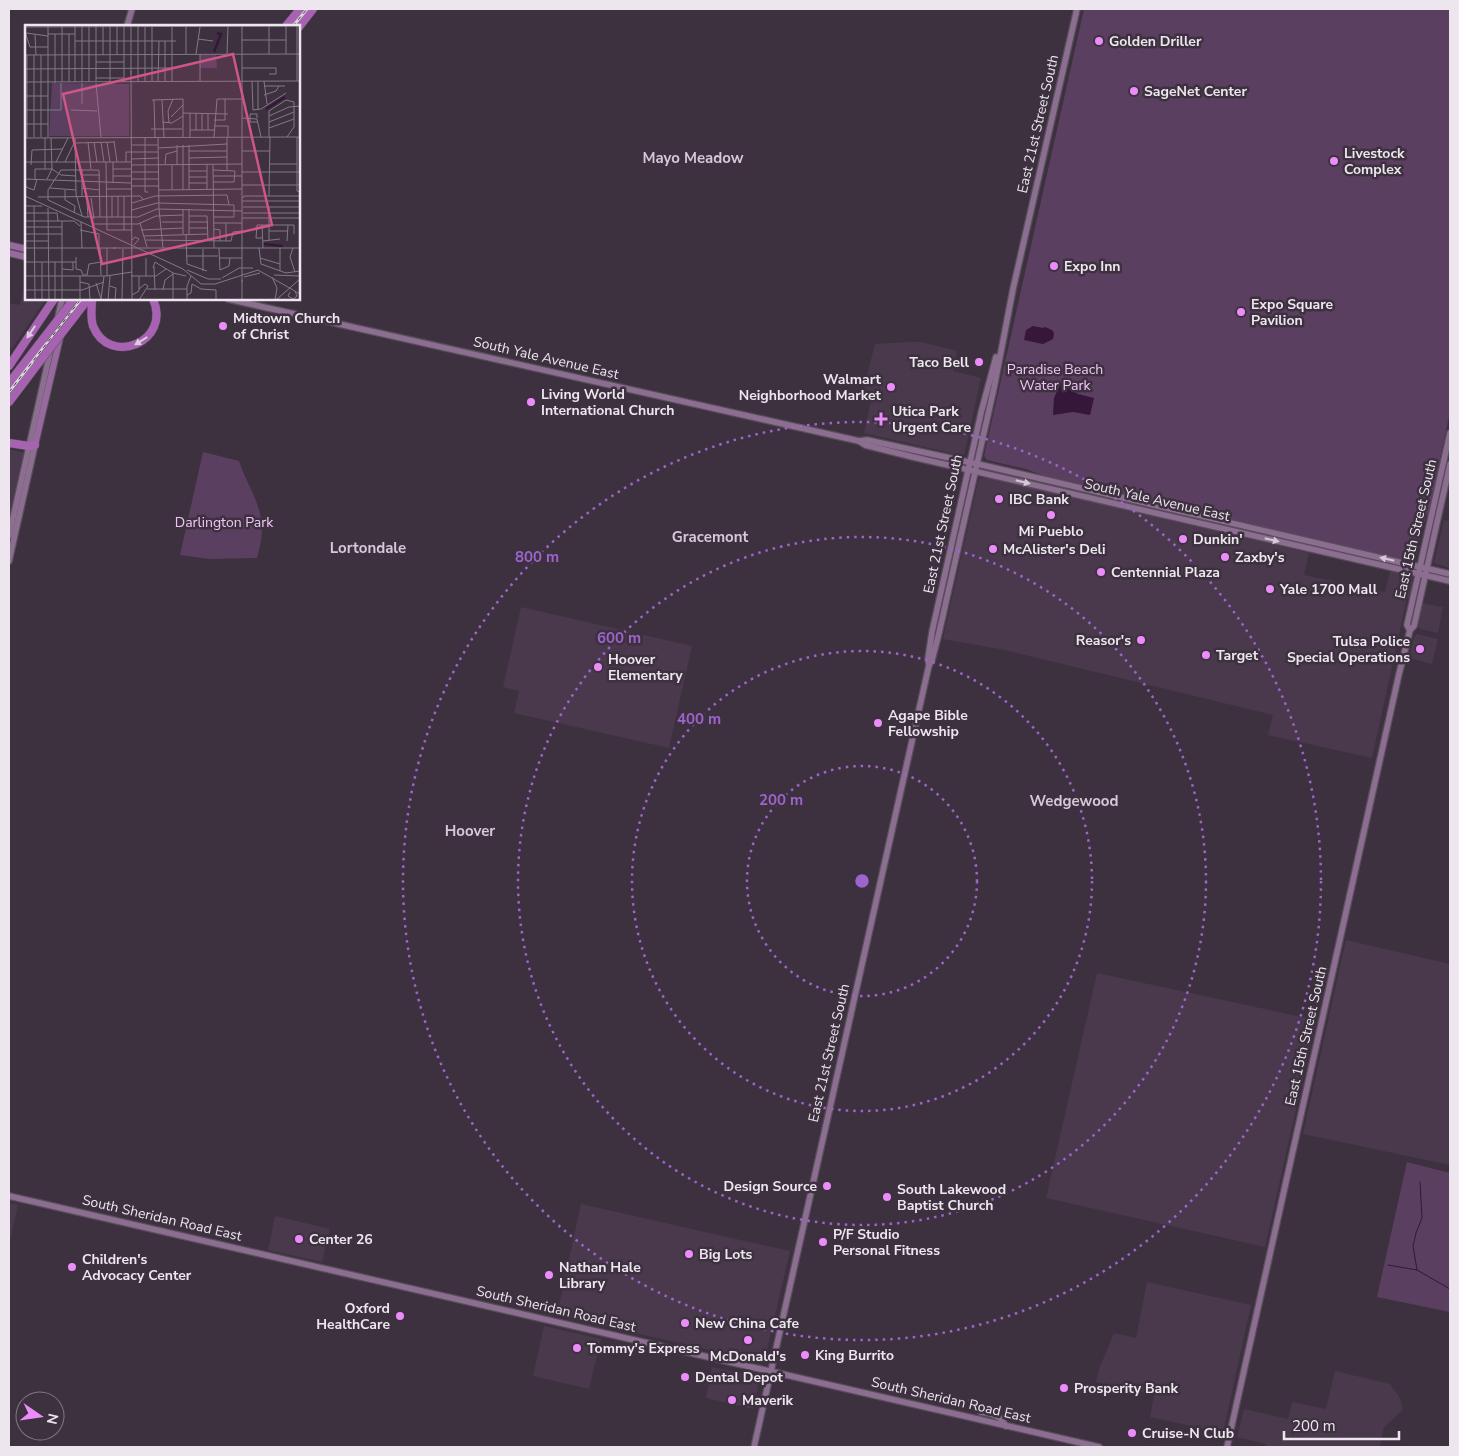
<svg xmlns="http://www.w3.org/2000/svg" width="1459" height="1456" font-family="'Nunito Sans',sans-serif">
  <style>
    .built { fill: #4a394c }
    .green { fill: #5b3f60 }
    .water { fill: #36163b }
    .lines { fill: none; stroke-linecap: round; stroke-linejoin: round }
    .stream { stroke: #36163b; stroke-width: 1 }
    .secondary-casing { stroke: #584e5a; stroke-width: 8 }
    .primary-casing { stroke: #584e5a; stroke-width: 8 }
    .motorway-casing { stroke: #584e5a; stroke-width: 9 }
    .secondary { stroke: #8c6e90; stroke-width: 5.5 }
    .primary { stroke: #97699f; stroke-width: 6 }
    .motorway { stroke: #a763b2; stroke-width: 8 }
    .rail-casing { stroke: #dad2dc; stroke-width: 3 }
    .rail { stroke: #3d313f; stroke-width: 1; stroke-dasharray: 4; stroke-linecap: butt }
    .motorway-bridge-casing { stroke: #584e5a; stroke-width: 9; stroke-linecap: butt }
    .motorway-bridge { stroke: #a763b2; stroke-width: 8 }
    .oneway { fill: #dfcce3 }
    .oneway2 { fill: #d5c8d7 }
    .ring { fill: none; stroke: #9d64cd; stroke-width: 2.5; stroke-dasharray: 2.5 5 }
    .poi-dot { fill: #ec8cfb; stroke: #3d313f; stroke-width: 2 }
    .labels { text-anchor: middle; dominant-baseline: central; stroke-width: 5; stroke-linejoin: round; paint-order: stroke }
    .poi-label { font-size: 14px; font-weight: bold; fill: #ede6ef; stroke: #3d313f; text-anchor: start }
    .street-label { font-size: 14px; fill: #ede6ef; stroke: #3d313f }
    .park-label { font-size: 14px; fill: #f1c4f8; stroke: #3d313f }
    .neighbourhood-label { font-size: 15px; font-weight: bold; fill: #d7c7d9; stroke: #3d313f }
    .inset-river { fill: none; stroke: #36163b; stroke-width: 2.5 }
    .inset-road { fill: none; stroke: #837985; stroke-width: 1 }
    .view { fill: #cf5687; fill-opacity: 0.15; stroke: #cf5687; stroke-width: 2.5 }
    .inset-edge { fill: none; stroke: #ede6ef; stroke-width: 2.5 }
    .centre { fill: #9d64cd; stroke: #3d313f; stroke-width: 2.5 }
    .ring-label { font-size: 15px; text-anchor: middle; font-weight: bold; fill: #9d64cd; stroke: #3d313f; stroke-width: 5; stroke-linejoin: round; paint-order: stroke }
  </style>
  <rect width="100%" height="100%" fill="#3d313f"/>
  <g class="built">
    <polygon points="26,277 26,299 46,299 12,348 9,347 9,303 20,305"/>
    <polygon points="909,342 921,342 957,351 953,371 981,378 964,456 864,433 871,401 861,399 875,344"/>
    <polygon points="9,449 24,453 9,521"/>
    <polygon points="985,477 1309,553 1304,575 1385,592 1390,571 1411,576 1413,583 1409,598 1407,598 1372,758 1268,735 1273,715 1005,650 943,639 978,482 979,479"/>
    <polygon points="1444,520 1450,521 1450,568 1434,563"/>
    <polygon points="1421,603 1443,607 1438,633 1420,629 1417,624"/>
    <polygon points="521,607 692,646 669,748 514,713 519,691 503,687"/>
    <polygon points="1417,634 1438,639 1432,664 1409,658 1414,637"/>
    <polygon points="1346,940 1450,964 1450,1165 1303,1134"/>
    <polygon points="1097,973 1316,1020 1265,1247 1046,1198"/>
    <polygon points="9,1203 18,1205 9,1245"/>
    <polygon points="581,1204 790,1251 765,1358 762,1362 557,1315"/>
    <polygon points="275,1216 330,1229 322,1262 268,1250"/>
    <polygon points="1147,1282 1251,1305 1223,1433 1150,1417 1154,1395 1096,1382 1099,1369 1114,1333 1136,1338"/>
    <polygon points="544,1326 601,1339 589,1389 533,1376"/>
    <polygon points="712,1367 760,1377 753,1409 706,1398"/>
    <polygon points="1335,1371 1390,1384 1400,1398 1403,1410 1384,1427 1380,1446 1385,1447 1265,1447 1266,1444 1237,1437 1244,1409 1288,1419 1292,1402 1326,1409"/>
  </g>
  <g class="green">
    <polygon points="1084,9 1450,9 1450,412 1429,510 1423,525 1416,555 1408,561 1047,477 1026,469 987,460 984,456"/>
    <path d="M203,452L239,461C246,483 263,506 262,531C262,540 259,549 257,558L209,559L180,555Z"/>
    <polygon points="1407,1162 1450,1173 1450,1312 1377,1297"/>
  </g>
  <g class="water">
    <polygon points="1033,326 1043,328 1045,327 1052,330 1054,333 1053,339 1043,344 1024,340 1026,330"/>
    <polygon points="1061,383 1078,394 1094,398 1090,415 1073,412 1053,415 1054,398"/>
  </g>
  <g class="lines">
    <g class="stream">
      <polyline points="1388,1265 1417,1270 1450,1289"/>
      <polyline points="1417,1270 1413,1246 1416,1233 1422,1218 1420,1182"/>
    </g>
    <g class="secondary-casing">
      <g id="secondary">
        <polyline points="127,26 132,9"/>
        <polyline points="228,299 859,441 867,440 982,465 1450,574"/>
        <polyline points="859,441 865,445 913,457 1450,581"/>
        <polyline points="9,536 62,299"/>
        <polyline points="9,561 35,445"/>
        <polyline points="1410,630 1407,625 1450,433"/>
        <polyline points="929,665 928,659 932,632 981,413 996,357"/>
        <polyline points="9,1196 1099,1447"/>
        <polyline points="972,1401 981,1412 992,1414 1000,1418 1006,1426"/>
        <polyline points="754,1447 929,665 932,660 939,633 994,388 1013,289 1077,9"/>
        <polyline points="1227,1447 1399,674 1410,630 1414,626 1450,464"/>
      </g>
    </g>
    <g class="primary-casing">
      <g id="primary">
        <polyline points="9,245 26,249"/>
        <polyline points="9,253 26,257"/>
        <polyline points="35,445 69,299"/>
      </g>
    </g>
    <g class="motorway-casing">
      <g id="motorway">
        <polyline points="286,26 300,9"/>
        <polyline points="299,27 313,9"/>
        <path d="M92,299C92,308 90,317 93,326C109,367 172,342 153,299"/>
        <polyline points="75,316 88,299"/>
        <polyline points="9,366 54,299"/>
        <polyline points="9,383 43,339"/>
        <polyline points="9,402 37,365"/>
        <polyline points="9,443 29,446 35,445"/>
      </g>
    </g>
    <use href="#secondary" class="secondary"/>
    <use href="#primary" class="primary"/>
    <use href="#motorway" class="motorway"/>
    <g class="rail-casing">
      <g id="rail">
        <polyline points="293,26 307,9"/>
        <polyline points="9,392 81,299"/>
      </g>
    </g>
    <use href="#rail" class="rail"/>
    <g class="motorway-bridge-casing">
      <g id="motorway-bridge">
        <polyline points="43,339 74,299"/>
        <polyline points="37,365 75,316"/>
      </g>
    </g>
    <use href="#motorway-bridge" class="motorway-bridge"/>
  </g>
  <defs><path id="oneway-solid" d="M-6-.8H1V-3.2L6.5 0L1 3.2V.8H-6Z" transform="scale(1.25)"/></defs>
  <g class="oneway">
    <use href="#oneway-solid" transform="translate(31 332) rotate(124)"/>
    <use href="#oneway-solid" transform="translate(141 341) rotate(148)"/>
  </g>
  <g class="oneway2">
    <use href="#oneway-solid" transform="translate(1023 482) rotate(13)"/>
    <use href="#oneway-solid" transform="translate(1272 540) rotate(13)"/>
    <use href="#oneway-solid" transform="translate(1387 559) rotate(-167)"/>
  </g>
  <g class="ring">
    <circle cx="862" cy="881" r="115"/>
    <circle cx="862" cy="881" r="230"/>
    <circle cx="862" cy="881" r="344"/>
    <circle cx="862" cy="881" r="459"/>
  </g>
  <g class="poi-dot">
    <circle cx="1099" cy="41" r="5"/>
    <circle cx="1134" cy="91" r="5"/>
    <circle cx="1334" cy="161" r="5"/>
    <circle cx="1054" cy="266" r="5"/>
    <circle cx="1241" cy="312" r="5"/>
    <circle cx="223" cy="326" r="5"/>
    <circle cx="979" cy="362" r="5"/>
    <circle cx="891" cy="387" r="5"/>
    <circle cx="531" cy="402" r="5"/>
    <path d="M878.5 411.5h5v5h5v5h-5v5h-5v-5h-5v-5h5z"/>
    <circle cx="999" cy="499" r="5"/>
    <circle cx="1051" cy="515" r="5"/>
    <circle cx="1183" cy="539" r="5"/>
    <circle cx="993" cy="549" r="5"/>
    <circle cx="1225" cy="557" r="5"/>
    <circle cx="1101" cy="572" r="5"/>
    <circle cx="1270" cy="589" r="5"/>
    <circle cx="1141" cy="640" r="5"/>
    <circle cx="1420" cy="649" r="5"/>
    <circle cx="1206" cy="655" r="5"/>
    <circle cx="598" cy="667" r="5"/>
    <circle cx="878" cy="723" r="5"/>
    <circle cx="827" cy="1186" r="5"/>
    <circle cx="887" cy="1197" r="5"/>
    <circle cx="299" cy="1239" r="5"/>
    <circle cx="823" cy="1242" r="5"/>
    <circle cx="689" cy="1254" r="5"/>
    <circle cx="72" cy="1267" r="5"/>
    <circle cx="549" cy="1275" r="5"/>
    <circle cx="400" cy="1316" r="5"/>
    <circle cx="685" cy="1323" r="5"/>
    <circle cx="748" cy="1340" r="5"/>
    <circle cx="577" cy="1348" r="5"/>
    <circle cx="805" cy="1355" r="5"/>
    <circle cx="685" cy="1377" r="5"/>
    <circle cx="1064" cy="1388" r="5"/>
    <circle cx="732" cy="1400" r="5"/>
    <circle cx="1132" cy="1433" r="5"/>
  </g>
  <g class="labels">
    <g class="poi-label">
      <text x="1109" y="41">Golden Driller</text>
      <text x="1144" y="91">SageNet Center</text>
      <text x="1344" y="153">Livestock<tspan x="1344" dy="16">Complex</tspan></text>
      <text x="1064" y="266">Expo Inn</text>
      <text x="1251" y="304">Expo Square<tspan x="1251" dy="16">Pavilion</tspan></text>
      <text x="233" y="318">Midtown Church<tspan x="233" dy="16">of Christ</tspan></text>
      <text x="969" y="362" text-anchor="end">Taco Bell</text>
      <text x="881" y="379" text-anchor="end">Walmart<tspan x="881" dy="16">Neighborhood Market</tspan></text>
      <text x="541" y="394">Living World<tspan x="541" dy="16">International Church</tspan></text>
      <text x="892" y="411">Utica Park<tspan x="892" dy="16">Urgent Care</tspan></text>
      <text x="1009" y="499">IBC Bank</text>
      <text x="1051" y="531" text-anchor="middle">Mi Pueblo</text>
      <text x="1193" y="539">Dunkin'</text>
      <text x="1003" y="549">McAlister's Deli</text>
      <text x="1235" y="557">Zaxby's</text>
      <text x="1111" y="572">Centennial Plaza</text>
      <text x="1280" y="589">Yale 1700 Mall</text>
      <text x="1131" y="640" text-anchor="end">Reasor's</text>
      <text x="1410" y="641" text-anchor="end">Tulsa Police<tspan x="1410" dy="16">Special Operations</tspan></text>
      <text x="1216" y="655">Target</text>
      <text x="608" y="659">Hoover<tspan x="608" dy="16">Elementary</tspan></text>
      <text x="888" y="715">Agape Bible<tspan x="888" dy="16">Fellowship</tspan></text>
      <text x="817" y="1186" text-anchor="end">Design Source</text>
      <text x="897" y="1189">South Lakewood<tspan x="897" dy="16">Baptist Church</tspan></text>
      <text x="833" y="1234">P/F Studio<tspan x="833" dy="16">Personal Fitness</tspan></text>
      <text x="309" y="1239">Center 26</text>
      <text x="699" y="1254">Big Lots</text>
      <text x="82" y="1259">Children's<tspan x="82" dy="16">Advocacy Center</tspan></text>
      <text x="559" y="1267">Nathan Hale<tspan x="559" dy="16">Library</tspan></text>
      <text x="390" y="1308" text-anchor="end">Oxford<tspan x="390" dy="16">HealthCare</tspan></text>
      <text x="695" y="1323">New China Cafe</text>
      <text x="587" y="1348">Tommy's Express</text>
      <text x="815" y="1355">King Burrito</text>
      <text x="748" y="1356" text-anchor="middle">McDonald's</text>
      <text x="695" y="1377">Dental Depot</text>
      <text x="1074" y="1388">Prosperity Bank</text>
      <text x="742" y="1400">Maverik</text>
      <text x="1142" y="1433">Cruise-N Club</text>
    </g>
    <g class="street-label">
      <text transform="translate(1038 124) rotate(-77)">East 21st Street South</text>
      <text transform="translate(546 358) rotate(13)">South Yale Avenue East</text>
      <text transform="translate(1157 500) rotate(13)">South Yale Avenue East</text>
      <text transform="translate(943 524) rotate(-78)">East 21st Street South</text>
      <text transform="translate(1416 529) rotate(-77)">East 15th Street South</text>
      <text transform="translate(1306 1036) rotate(-77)">East 15th Street South</text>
      <text transform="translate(829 1053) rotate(-77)">East 21st Street South</text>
      <text transform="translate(162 1218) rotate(13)">South Sheridan Road East</text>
      <text transform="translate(556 1309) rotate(13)">South Sheridan Road East</text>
      <text transform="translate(951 1400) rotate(13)">South Sheridan Road East</text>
    </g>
    <g class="park-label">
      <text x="1055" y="369">Paradise Beach<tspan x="1055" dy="16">Water Park</tspan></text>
      <text x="224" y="522">Darlington Park</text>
    </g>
    <g class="neighbourhood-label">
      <text x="693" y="158">Mayo Meadow</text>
      <text x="710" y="537">Gracemont</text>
      <text x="368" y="548">Lortondale</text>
      <text x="1074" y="801">Wedgewood</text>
      <text x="470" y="831">Hoover</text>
    </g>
  </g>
  <g transform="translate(25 25)">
    <rect width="275" height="275" fill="#3d313f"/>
    <path d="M175,30H191L192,43H175ZM27,58L104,59V111H24Z" fill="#5b3f60"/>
    <path class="inset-river" d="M189,27L196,9L192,8M241,84L260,72M239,219L258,221"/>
    <path class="inset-road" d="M106,0V49M217,0V257M23,1V112M37,1V57M50,1V57M57,1V57M71,1V57M92,1V30M161,1V29M244,1V29M0,2L275,1M147,2V56M0,7L5,22H23M1,8L23,11M23,9H50M30,9V58M44,9V57M10,10L11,30M173,14L188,16M217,15H261M50,16H151M171,29L175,2M175,29V56M202,29L203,1M261,29V1M0,30L275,29M2,30V113M9,30V112M16,30V112M78,30V1M71,37H99M217,43H251V49H244M0,44L147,43M106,46L107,275M71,53H99M227,56L228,85L236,84L261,68M233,56V85M239,56L242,79M272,56V1M0,57L275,56M64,57V1M85,57V1M99,57V1M113,57V1M120,57V1M127,57V1M133,57L134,16M140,57V16M71,58L76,112M239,61H260M239,70L251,66L254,61M0,71H23M127,75L158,74V112M129,75L130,113M137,75L139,112M261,75L269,77V102L262,112M57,79V58M0,85H36V58M46,85L72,86M244,86L261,75M158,88L203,89M177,88V105M244,91L264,82L275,81M146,92L158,80M217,93L232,94L236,112M232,93V89H225V97H233M189,95H200V74M137,97L147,98L158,91M244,97L269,87M144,98L143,86L148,74M0,99H23M189,101H203V112M244,103L269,94M126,104H157M165,105H189M171,105V88M183,105V88M165,112V88M189,112L192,74H217M244,112V86M272,112V166L275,167M0,113L275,112M20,113V144M50,113L51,169L57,191M120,113V167H123M133,113L134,184L138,223M202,113V145M89,116L92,137M63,117L66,144M69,117L72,137M76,117L79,137M82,117L85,137M51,118L89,117M107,120H133M152,120V140M158,120V164M164,120V164M133,123L202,119M7,125L38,124M164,126H202M217,126H245M164,133L202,132M106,134L134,133M0,137H51M31,137L43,113M40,137L50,116M51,137H106M81,137L82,205H106M88,137V158M101,137V127H133M182,139V164M188,139L189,223M244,139H272M6,140L7,125M106,140L217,139M140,140L141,129L152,126M147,140V164M57,144V172M88,144H106M188,145L210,146L209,157H188M164,146H182M106,147H134M217,147H275M57,150H75M88,151H106M188,151H217M164,152H182M0,154L106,158M0,154L1,162L9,165L12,154M10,154V144H27L36,150L51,151M22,154L27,144L26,113M106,154H134M164,158H182M217,160H275M106,161H134M25,163L51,165M57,163L75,165M81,164H106M40,165V175L50,181L49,188M134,165L217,164M0,171L158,244L176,259H190L233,245L275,269M87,171V192M93,171V192M244,171L245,112M13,172L115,171L119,175M66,173L69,194M218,173L219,171H275M217,176H275M62,177L63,192M107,178L130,171L202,170L204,180M0,181H17M9,181L10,275M218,182H275M244,182V215M23,183L24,275M158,184V209M164,184V209M107,185L132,178L209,180V192H189M0,188H32L33,196M218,188H275M164,191H182L183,216M75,192L74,145H36L23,165V175L59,192H113L132,184L217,186M217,193H275M0,196H49L55,201M37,196V275M56,197L57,223M137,197H158M164,197H183M115,198L122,222M189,198H217M201,198V216M69,199H113L131,191L158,190M237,200L238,223M0,202H37M164,203H183M189,204L195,205V216M55,205L74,209V223M99,205V171M116,205L158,203M244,206H263M0,209H37M161,209L162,239L182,246M118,211L183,209M237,213H231L232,200H269V209M107,215L110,212L114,214L109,220M121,215L206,216L208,207L217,206M0,216H23M238,216L255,214M262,216L263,200M0,223H91M75,223L76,250M82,223V251M88,223H275M194,223L195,245L204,241L205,233M234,223L236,239L261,248L275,246M268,223L265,232L270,247M178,224V246M161,231H193M51,232V244L56,245L58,250H62L64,239L76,237M194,233H217M235,233L255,239M0,237H51M17,237V275M30,237V275M129,242L130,265M128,243L130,237L148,248L161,251M37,244L48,245V237M162,245L183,254H196M255,246V223M148,248V275M249,250L275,251M0,251H81L107,247M55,251V275M106,251H131L141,244M121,251V233M219,252L235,248M247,252L252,263L250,275M197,253L214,243H228M217,255V275M55,257L64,259L65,275M71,258L76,274M85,261L91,263L90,275M114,264L120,259L123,261L114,275M122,264H162M0,265H57L79,257M138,265L140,255L148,249M265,267L263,271L268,274L272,271L270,266M107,270L114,266V251M162,270L166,268L167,259L176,264L191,265V275M76,274L79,251M83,275L85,251M97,275L98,224M162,275V261L166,251M251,275L275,254"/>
    <path class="view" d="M208,29L247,200L77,239L38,69Z"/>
    <rect width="275" height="275" class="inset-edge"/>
  </g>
  <circle cx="862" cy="881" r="8" class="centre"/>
  <g class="ring-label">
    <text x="537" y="562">800 m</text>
    <text x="619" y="643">600 m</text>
    <text x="699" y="724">400 m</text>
    <text x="781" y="805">200 m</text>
  </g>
  <rect width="1459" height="1456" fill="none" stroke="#ede6ef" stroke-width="20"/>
  <g transform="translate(40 1416) rotate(103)"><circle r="24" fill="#3d313f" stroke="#837985"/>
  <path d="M0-4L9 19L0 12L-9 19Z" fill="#ec8cfb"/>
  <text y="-8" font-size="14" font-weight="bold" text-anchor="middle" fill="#ede6ef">N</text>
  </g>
  <path d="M1284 1431v8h115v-8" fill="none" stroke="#ede6ef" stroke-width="2.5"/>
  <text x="1292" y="1431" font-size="15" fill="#ede6ef" stroke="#3d313f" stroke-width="4" paint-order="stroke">200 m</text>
</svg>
